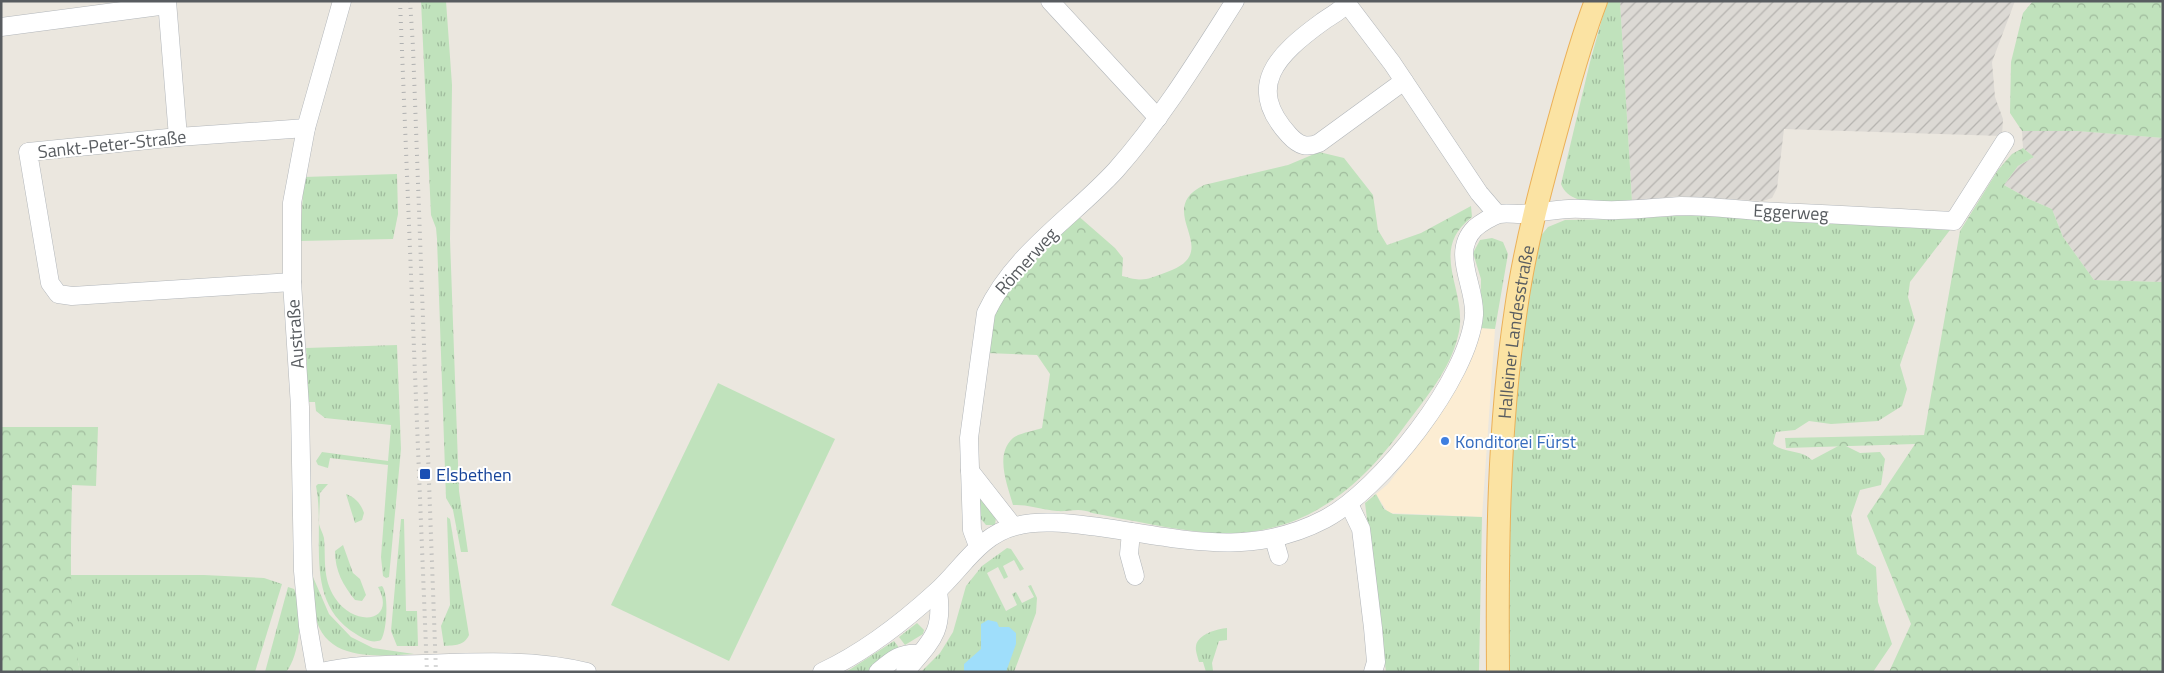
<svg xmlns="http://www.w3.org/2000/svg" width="2164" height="673" font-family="'Titillium Web',sans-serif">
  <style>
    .commercial { fill: #fcedd3 }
    .industrial { fill: url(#industrial-furrows) }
    .grass { fill: url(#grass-tufts) }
    .forest { fill: url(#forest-crowns) }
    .pitch { fill: #c0e2bc }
    .water { fill: #9fdefb }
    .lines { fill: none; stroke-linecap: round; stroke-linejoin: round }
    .minor-casing { stroke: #b2b6ba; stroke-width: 19 }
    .major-casing { stroke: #ebb058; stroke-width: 24 }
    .minor { stroke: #fff; stroke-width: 18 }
    .major { stroke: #fbe3a3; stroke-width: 22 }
    .rail { stroke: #b0b1b1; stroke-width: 4; stroke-dasharray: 1 6; stroke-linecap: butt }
    .shop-dot { fill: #3f7fe0; stroke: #fff; stroke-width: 2 }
    .transit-dot { fill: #1a4fb4; stroke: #fff; stroke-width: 2 }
    .labels { text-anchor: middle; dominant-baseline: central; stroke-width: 4; stroke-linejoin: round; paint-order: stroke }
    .street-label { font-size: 18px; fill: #585c60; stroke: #fff }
    .shop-label { font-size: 18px; fill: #366cbe; stroke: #fff; text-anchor: start }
    .transit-label { font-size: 18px; fill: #164399; stroke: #fff; text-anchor: start }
  </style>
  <defs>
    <pattern id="industrial-furrows" width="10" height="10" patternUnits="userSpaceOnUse" patternTransform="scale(1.25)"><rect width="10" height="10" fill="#dcd9d4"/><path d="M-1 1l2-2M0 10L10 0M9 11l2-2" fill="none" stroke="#b5b3af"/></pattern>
    <pattern id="grass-tufts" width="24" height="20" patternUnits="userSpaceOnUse" patternTransform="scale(1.25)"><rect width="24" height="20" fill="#c0e2bc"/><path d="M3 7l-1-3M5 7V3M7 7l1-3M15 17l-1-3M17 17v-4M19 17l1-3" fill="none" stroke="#9fba9c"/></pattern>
    <pattern id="forest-crowns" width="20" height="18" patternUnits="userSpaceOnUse" patternTransform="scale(1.25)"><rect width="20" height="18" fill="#c0e2bc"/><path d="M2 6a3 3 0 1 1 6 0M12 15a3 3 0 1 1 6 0" fill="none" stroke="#9fba9c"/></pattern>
  </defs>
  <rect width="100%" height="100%" fill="#ebe7df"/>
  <polygon class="commercial" points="1480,328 1495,329 1482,517 1388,513 1376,494 1388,484 1428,432 1466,371 1478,340"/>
  <g class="industrial">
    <polygon points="1620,1 2015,1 1992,62 1995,97 2003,119 2002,136 1784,129 1777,188 1772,198 1763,201 1679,196 1632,201"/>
    <polygon points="2022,131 2077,131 2163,138 2163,282 2094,280 2063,237 2052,209 2029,199 2004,185 2018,166 2034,157 2023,148"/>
  </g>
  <g class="grass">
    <polygon points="421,1 446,1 452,85 450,239 459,491 468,552 461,552 453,510 446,498 437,239 436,228 431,215"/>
    <path d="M1607,1H1620L1632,201C1611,203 1570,208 1561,184L1590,62Z"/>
    <polygon points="397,174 398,214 393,239 300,241 304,177"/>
    <path d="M1690,215L1950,230L1910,282L1908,297L1915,321L1900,365L1907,389L1902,406L1878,421L1831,424L1809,421L1795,430L1776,432L1773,444C1785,454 1801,449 1812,460L1842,444L1860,453L1880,452L1885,459L1881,485L1860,490L1851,516L1857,554L1876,567L1878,602L1892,644L1873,672H1506L1512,449L1518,359L1539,238L1548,227L1565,220L1623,219Z"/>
    <polygon points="1492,238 1503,242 1508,254 1495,329 1480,328 1481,279 1473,253 1480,240"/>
    <polygon points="397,345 401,449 389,577 386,578 383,576 381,557 388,465 330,458 328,468 318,465 316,461 322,452 388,461 391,425 325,418 316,411 315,402 305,402 302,370 307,362 306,348"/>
    <path d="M318,484H328L320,493C320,503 319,514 319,524C320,529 323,533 324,538C326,559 322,578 335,598C356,629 397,621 378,587L382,586C389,594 387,631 381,640C372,644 364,639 356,634C302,601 326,536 316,486Z"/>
    <path d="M346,494C355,497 361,504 364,513L362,520L355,523Z"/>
    <polygon points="1376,494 1384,509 1393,514 1482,517 1479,672 1386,672 1365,503"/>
    <polygon points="978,497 996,517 995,525 986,525 980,518"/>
    <path d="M447,517L450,519L469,635C464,646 455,645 444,646L441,626L450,605Z"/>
    <polygon points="401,519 404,519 406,611 417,611 418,646 397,646 391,631"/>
    <path d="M343,545L353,573L360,579L366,595L362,601L355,600C343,585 335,571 335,551Z"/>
    <polygon points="1007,548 1011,549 1024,569 1020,571 1014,560 1003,566 1008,577 1004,579 998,567 987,573 1006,611 1017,605 1012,594 1016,592 1022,603 1034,597 1028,586 1031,585 1037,598 1036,613 1014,672 921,672 940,653 953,632 966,586 982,566"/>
    <polygon points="70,575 204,575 264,578 282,584 255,672 80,672 73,638"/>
    <path d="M313,577L329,614L351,637L373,648L414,654C375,656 320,663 314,608C313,598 314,587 313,577Z"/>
    <path d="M288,587L294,589C304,608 300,656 286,672H265Z"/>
    <polygon points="917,623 924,630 923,634 905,645 899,637"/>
    <path d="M1227,628V640L1219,641L1212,663L1213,671L1206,672L1203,662H1199C1198,658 1195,650 1196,646C1198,634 1217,629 1227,628Z"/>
    <polygon points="894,641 900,649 870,672 846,672"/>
  </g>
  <g class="forest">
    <polygon points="2033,1 2163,1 2163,138 2077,131 2022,131 2010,113 2011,62 2023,13"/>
    <polygon points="2023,148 2034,157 2018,166 2004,185 2029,199 2052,209 2063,237 2094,280 2163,282 2163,672 1889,672 1911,624 1867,516 1915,444 1786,448 1785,438 1924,435 1960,231 1998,170 2012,154"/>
    <path d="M1319,152L1344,158L1373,195L1378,230L1387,245L1421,233L1471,206L1472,217C1426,252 1470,291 1458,336C1450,370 1425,399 1404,427C1356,493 1299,538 1212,533C1172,530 1131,520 1092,513C1079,507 1070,512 1057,511C1042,510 1029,504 1013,505C1008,486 994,455 1013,438C1019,433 1034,431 1042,428L1050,374L1037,355L987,353L994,308L1011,282L1076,214L1115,248L1123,258L1122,276C1144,282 1145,280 1167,272C1227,251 1151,211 1204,185L1288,165Z"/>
    <path d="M1,427H98L96,486L72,485C71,548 68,610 80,672H1Z"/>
  </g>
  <polygon class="pitch" points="718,383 835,439 729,661 611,605"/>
  <polygon class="water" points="988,620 997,622 999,627 1009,627 1016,633 1016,644 1006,672 964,672 964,664 981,649 981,624"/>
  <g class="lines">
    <g class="minor-casing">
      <g id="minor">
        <polyline points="167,1 178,137"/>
        <polyline points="1050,1 1158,118"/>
        <polyline points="1345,1 1392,63 1479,193 1497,214"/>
        <path d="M1348,1C1343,10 1330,16 1322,22C1278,54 1244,86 1289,135C1299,146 1307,148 1319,143L1404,81"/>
        <polyline points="1,27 167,5"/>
        <polyline points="292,282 72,296 58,294 50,283 28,152 178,137 306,128"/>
        <polyline points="970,471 1013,526"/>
        <polyline points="1349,504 1361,529 1373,628 1376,662 1373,672"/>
        <polyline points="1131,532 1129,554 1135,576"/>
        <polyline points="1274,539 1279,556"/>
        <path d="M978,546L972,530L969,438L986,313C1014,253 1073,217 1116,170C1162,118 1198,59 1235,1"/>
        <polyline points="316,672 308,626 303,571 300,407 292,282 292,203 306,128 342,1"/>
        <path d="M321,672C355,664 389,665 423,664C477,662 535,659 587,672"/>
        <path d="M822,672C863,653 902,623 936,592C962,569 979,535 1016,526C1042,519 1073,524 1099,527C1179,538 1249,559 1325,519C1380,490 1469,378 1474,315C1476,286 1450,253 1475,228C1481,223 1492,216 1499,214C1506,213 1514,214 1520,214C1537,213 1553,210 1569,209C1585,208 1602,211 1618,210C1639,210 1660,207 1681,206C1707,206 1732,209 1758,211C1823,214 1888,217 1954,221L2005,141"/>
        <path d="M878,672C892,660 901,652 920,654"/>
        <path d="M905,672C931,641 944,633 938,591"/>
      </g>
    </g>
    <g class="major-casing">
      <g id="major">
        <path id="s1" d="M1498,672C1497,551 1498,428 1516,309C1525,245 1542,183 1559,121C1570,81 1581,40 1596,1"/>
      </g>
    </g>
    <use href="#minor" class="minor"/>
    <use href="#major" class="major"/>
    <g class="rail">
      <polyline points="400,1 427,672"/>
      <polyline points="410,1 413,47 436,672"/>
    </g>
  </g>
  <circle class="shop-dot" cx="1445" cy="441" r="5"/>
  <rect class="transit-dot" x="419" y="468" width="12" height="12" rx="2.5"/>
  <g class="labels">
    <g class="street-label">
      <text transform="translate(112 144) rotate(-6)">Sankt-Peter-Straße</text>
      <text transform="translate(1791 212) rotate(3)">Eggerweg</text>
      <text transform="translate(1026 261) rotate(-48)">Römerweg</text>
      <text stroke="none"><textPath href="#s1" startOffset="341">Halleiner Landesstraße</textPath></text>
      <text transform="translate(295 334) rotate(-94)">Austraße</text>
    </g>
    <g class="shop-label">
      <text x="1455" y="441">Konditorei Fürst</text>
    </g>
    <g class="transit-label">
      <text x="436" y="474">Elsbethen</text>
    </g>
  </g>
  <rect width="2164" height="673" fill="none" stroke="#585c60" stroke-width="5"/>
</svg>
